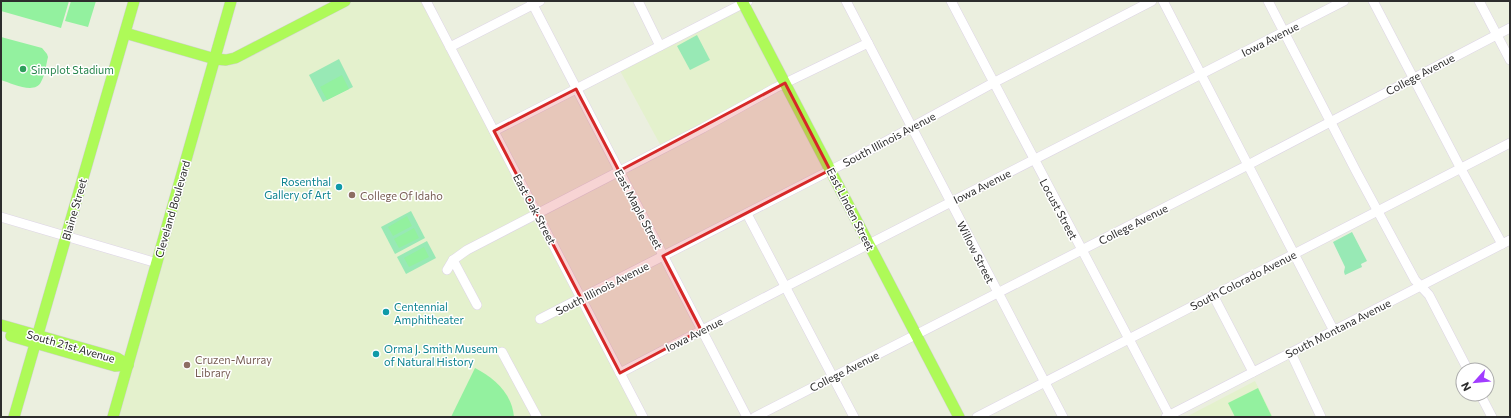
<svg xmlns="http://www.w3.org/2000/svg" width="1511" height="418" font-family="Commissioner,sans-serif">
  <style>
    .education { fill: #e4f1cd }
    .park { fill: #98e9b5 }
    .pitch { fill: #93f19f }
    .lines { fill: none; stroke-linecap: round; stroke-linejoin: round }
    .minor-casing { stroke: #ddd4e6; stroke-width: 10 }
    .major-casing { stroke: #d1d1d1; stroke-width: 12 }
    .minor { stroke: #fff; stroke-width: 9 }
    .major { stroke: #aefa58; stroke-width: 11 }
    .marked { fill: #d62828; fill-opacity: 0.2; stroke: #d62828; stroke-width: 3; stroke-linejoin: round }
    .leisure-dot { fill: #2e9e5b; stroke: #fff; stroke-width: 1.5 }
    .culture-dot { fill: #0f9aa8; stroke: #fff; stroke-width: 1.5 }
    .education-dot { fill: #8d6e63; stroke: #fff; stroke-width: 1.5 }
    .labels { text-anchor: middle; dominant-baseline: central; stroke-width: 3; stroke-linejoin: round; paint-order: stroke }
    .street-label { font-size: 11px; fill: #2d2d2d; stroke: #fff }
    .leisure-label { font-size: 11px; fill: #27864d; stroke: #fff; text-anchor: start }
    .culture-label { font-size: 11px; fill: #0d838f; stroke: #fff; text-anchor: start }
    .education-label { font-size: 11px; fill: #785e54; stroke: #fff; text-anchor: start }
  </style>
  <rect width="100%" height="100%" fill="#ebefdf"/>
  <g class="education">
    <polygon points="345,1 426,1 643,417 113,417 215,59 226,60"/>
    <polygon points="743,3 785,83 662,148 618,67"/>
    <polygon points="1255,381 1273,417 1186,417"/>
  </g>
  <g class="park">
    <polygon points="697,35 710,60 690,70 677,46"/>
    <polygon points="339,59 353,87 323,102 309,75"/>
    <polygon points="411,211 425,238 395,254 381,227"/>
    <polygon points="1352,232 1367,261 1361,264 1362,267 1345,275 1344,272 1345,267 1333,242"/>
    <polygon points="427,241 436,258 406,274 397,257"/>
  </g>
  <g class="pitch">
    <polygon points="1,1 69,1 61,28 1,11"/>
    <polygon points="71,1 96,1 88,27 65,21"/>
    <path d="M1,37L42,48L47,54L48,57C46,65 45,75 41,82C35,95 11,83 1,80Z"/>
    <polygon points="342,75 349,89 327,100 320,87"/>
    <polygon points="407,216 412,226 393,236 388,227"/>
    <polygon points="414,228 419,238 399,248 394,239"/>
    <polygon points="424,247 429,257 409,267 404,258"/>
    <path d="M475,368C494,378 512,393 514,417H451Z"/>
    <polygon points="1258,388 1272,417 1235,417 1228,403"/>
  </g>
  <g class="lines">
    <g class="minor-casing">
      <g id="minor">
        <polyline points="426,1 643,417"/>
        <polyline points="531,1 747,417"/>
        <polyline points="638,1 660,46"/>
        <polyline points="846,1 1063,417"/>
        <polyline points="951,1 1169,415"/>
        <polyline points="1163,1 1334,331"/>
        <polyline points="1268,1 1356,171 1415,280 1429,295 1468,370"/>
        <polyline points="1373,1 1461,169 1502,244"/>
        <polyline points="1479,1 1510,60"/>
        <polyline points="450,47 540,1"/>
        <polyline points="494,131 748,1"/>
        <polyline points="747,214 854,417"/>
        <polyline points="1,217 157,263"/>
        <polyline points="453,260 477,305"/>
        <polyline points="447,270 453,260 467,250 703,128 775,88 868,43"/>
        <polyline points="1213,295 1253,372"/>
        <polyline points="540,319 872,149 993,83 1152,1"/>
        <polyline points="502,352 537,417"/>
        <polyline points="1291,353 1321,417"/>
        <polyline points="620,373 785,287 1344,1"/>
        <polyline points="1480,394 1492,417"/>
        <polyline points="755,417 1248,165 1510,28"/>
        <polyline points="977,417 1510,143"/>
        <polyline points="1166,417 1510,240"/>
      </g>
    </g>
    <g class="major-casing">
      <g id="major">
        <polyline points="742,1 959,417"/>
        <polyline points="125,33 215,59 226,60 235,58 345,1"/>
        <polyline points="1,325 117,358 128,365"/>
        <polyline points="11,336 115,366 128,365"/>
        <polyline points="14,417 134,1"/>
        <polyline points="113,417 231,1"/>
      </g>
    </g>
    <use href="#minor" class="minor"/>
    <use href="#major" class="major"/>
  </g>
  <path class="marked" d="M785,83L830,170L663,256L701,330L620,373L494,131L576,89L619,171Z"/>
  <circle class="leisure-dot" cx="23" cy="69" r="4"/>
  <g class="culture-dot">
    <circle cx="339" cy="187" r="4"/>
    <circle cx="386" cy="312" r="4"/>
    <circle cx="376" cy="354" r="4"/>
  </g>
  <g class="education-dot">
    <circle cx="352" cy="195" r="4"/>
    <circle cx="187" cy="365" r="4"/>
  </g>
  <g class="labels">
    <g class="street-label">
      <text transform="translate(1270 39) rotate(-27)">Iowa Avenue</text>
      <text transform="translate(1420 74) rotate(-28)">College Avenue</text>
      <text transform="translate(889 139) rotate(-28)">South Illinois Avenue</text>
      <text transform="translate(982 186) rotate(-27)">Iowa Avenue</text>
      <text transform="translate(74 209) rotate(-74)">Blaine Street</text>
      <text transform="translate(172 209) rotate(-74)">Cleveland Boulevard</text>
      <text transform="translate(535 209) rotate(62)">East Oak Street</text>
      <text transform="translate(639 209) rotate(62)">East Maple Street</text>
      <text transform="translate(851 209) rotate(63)">East Linden Street</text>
      <text transform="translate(1059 209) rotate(62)">Locust Street</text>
      <text transform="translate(1133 224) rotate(-27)">College Avenue</text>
      <text transform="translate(976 252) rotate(63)">Willow Street</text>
      <text transform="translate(1243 280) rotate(-27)">South Colorado Avenue</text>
      <text transform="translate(602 288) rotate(-27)">South Illinois Avenue</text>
      <text transform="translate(1338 328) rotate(-27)">South Montana Avenue</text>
      <text transform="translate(694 334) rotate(-27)">Iowa Avenue</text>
      <text transform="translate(71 346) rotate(16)">South 21st Avenue</text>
      <text transform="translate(844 371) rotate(-27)">College Avenue</text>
    </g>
    <g class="leisure-label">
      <text x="31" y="69">Simplot Stadium</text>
    </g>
    <g class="culture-label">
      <text x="331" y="181" text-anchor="end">Rosenthal<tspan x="331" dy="13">Gallery of Art</tspan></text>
      <text x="394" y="306">Centennial<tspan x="394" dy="13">Amphitheater</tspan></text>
      <text x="384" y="348">Orma J. Smith Museum<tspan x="384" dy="13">of Natural History</tspan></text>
    </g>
    <g class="education-label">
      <text x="360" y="195">College Of Idaho</text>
      <text x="195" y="359">Cruzen-Murray<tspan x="195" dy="13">Library</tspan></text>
    </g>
  </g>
  <rect width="1511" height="418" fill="none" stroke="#2d2d2d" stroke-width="4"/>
  <g transform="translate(1475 382) rotate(243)"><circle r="19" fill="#ffffff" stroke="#ababab"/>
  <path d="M0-3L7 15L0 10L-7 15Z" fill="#a13cff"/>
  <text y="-6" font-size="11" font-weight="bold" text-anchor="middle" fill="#2d2d2d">N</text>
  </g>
</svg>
